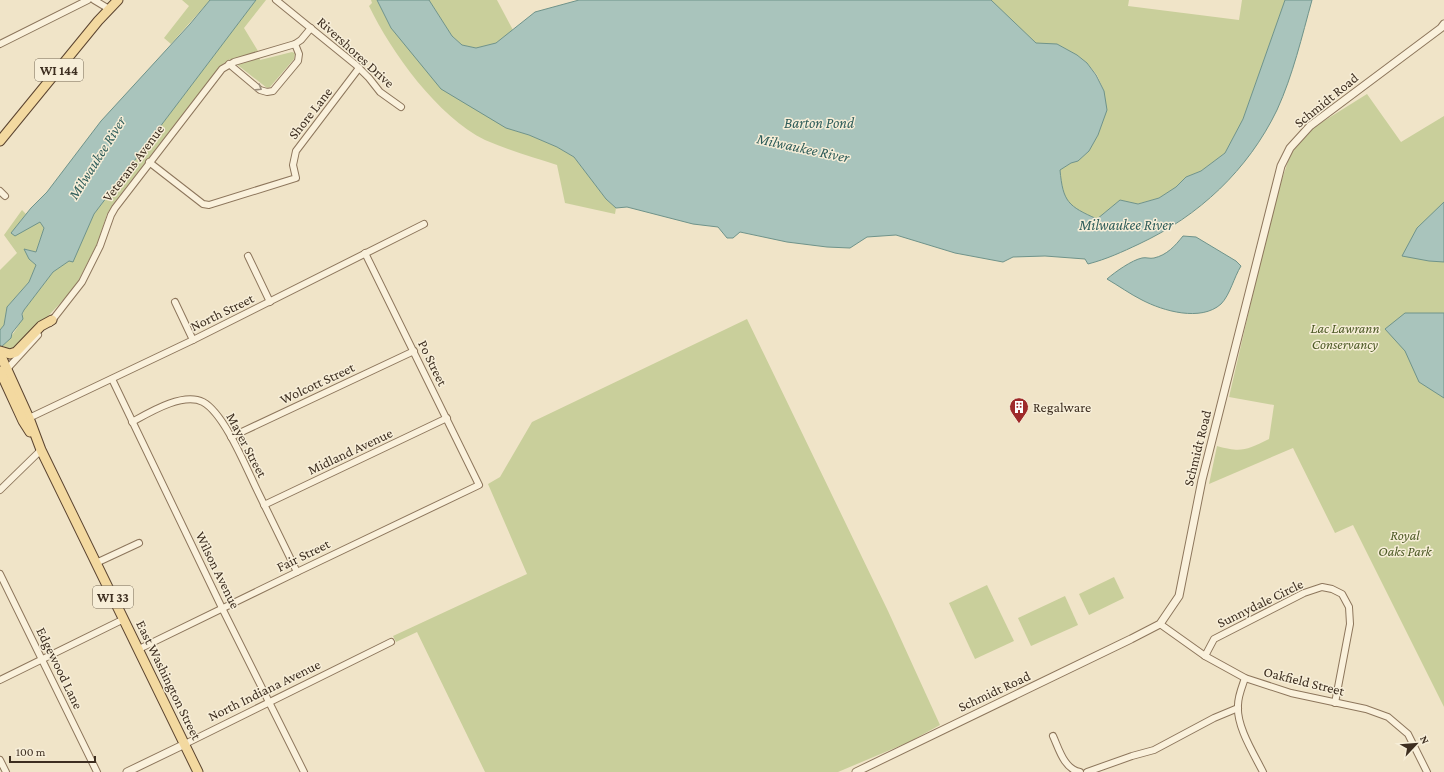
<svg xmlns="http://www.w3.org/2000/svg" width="1444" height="772" font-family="'Crimson Pro',serif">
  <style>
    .green { fill: #c9cf9b }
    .water { fill: #a9c4bc; stroke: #6f938a }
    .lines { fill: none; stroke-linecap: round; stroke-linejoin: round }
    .minor-casing { stroke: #8d765c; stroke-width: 8 }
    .tertiary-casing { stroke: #8d765c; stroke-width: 9 }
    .primary-casing { stroke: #5b4430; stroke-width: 11 }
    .minor { stroke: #faf1dc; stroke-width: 6 }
    .tertiary { stroke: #faf1dc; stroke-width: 7 }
    .primary { stroke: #f3d9a0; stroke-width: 9 }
    .oneway { stroke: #9c907e }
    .labels { text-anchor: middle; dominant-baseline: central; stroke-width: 3; stroke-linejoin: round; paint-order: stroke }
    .shield { fill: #f7eed8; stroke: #756857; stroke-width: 1 }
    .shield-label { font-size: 13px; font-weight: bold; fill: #3d2e20 }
    .street-label { font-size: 14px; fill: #3d2e20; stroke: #f7eed8 }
    .park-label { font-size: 14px; font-style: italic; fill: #4d5a26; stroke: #f7eed8 }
    .poi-label { font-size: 14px; fill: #3d2e20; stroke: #f7eed8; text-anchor: start }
    .water-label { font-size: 15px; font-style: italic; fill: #2f5d5a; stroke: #f7eed8 }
  </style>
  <rect width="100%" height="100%" fill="#f0e4c8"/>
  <g class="green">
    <polygon points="182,0 210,0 171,44 164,38 189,6"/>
    <polygon points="256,0 266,0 244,28 258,51 260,60 292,52 295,53 294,59 270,87 267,88 230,59 220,66 113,204 107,214 98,242 78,281 67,296 20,346 10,350 7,349 2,345 7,342 15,331 21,321 24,310 53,272 69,261 73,261 94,214"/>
    <path d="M371,0H377L391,28L506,128L529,135L557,147L574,157L606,199L616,208L615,214L565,203L557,165C533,157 508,150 485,140C438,117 391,52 369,6L372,3Z"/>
    <polygon points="429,0 497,0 513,30 496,43 476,48 462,45 452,36"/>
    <path d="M991,0H1129L1128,6L1239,20L1242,0H1285L1243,119L1225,153L1201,171L1186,177L1176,187L1159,198L1137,204L1120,200L1097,219C1068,206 1063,203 1060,170L1071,163L1078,161L1089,151L1098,135L1102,124L1104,91L1097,75L1087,63L1077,55L1057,44H1036Z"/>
    <path d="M1367,94L1401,142L1444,116V707L1353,525L1335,533L1293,448L1209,484L1217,446C1242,453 1246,450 1269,439L1274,405L1229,397L1275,199L1291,153L1311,129Z"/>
    <polygon points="22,210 26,214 11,233 40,222 44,228 36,252 25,249 29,259 36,265 29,282 7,307 4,325 0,330 0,270 17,253 4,235"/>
    <polygon points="747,319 888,611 940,725 909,742 838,772 485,772 417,632 396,642 393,636 527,574 488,484 500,477 532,422"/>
    <polygon points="1114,577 1124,598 1089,615 1079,594"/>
    <polygon points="987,585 1014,641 975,659 949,603"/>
    <polygon points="1065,596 1078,625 1031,646 1018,618"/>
  </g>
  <g class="water">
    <polygon points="210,0 256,0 94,214 73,262 69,261 53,272 24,310 22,314 23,319 12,333 11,338 0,348 0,330 4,325 7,307 29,282 36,265 29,259 24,249 36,252 44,228 40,222 15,236 11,233 31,208 47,192 101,121 190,24"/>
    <path d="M377,0H429L452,36L462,45L476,48L496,43L535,12L579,0H991L1036,43L1057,44L1077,55L1087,63L1096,75L1104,91L1107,110L1098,135L1089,151L1078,161L1071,163L1060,170C1063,202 1068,206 1097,219L1120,200L1138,204L1159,198L1176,187L1186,177L1201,171L1225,153L1243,119L1285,0H1312C1302,36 1293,75 1277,110C1248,170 1199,216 1139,244C1122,252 1107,259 1088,264L1085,259L1045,256L1013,257L1003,262L955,253L896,235L867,237L850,248L827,247L787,242L740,232L733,238H727L718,227L693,224L627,207L616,208L606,199L574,157L557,147L529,135L506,128L441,89L391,28Z"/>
    <polygon points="1444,202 1444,262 1429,261 1402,256 1417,228"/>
    <path d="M1183,236L1196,237L1236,261L1241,266C1234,277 1230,295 1221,304C1201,322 1163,311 1142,300C1130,294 1119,286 1107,279C1115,272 1132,260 1142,258C1146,257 1150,259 1154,258C1167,255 1175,246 1183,236Z"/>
    <polygon points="1405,313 1444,313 1444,398 1419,382 1405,351 1385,329"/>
  </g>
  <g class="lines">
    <g class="minor-casing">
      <g id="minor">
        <polyline points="94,0 109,9"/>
        <polyline points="276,0 356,65 369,78 380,92 401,107"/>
        <polyline points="0,44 88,0"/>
        <polyline points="229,64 260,90 267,92 273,91 298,61 299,54 295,44"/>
        <polyline points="149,162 203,204 209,205 296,178 293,165 296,151 359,68"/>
        <polyline points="0,191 5,196"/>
        <polyline points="248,256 270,302"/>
        <polyline points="175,302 193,340"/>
        <polyline points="50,323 82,282 100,246 111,215 115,208 222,69 234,62 295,44 301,40 311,28"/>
        <polyline points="7,369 38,335"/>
        <polyline points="112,379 222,608 304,772"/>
        <polyline points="29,418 193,340 424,224"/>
        <path d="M132,422C150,412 183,392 203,402C225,414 247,470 258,492C271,519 284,545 297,572"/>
        <polyline points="231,437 414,351"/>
        <polyline points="0,490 41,450"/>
        <polyline points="264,505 447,418"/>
        <polyline points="96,563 139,543"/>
        <polyline points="0,574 97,772"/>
        <polyline points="1160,624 1205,656 1245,678 1291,693 1366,709 1388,717 1408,734 1427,772"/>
        <polyline points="139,649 297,572 479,485 365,253"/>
        <polyline points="1205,656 1214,639 1304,593 1322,587 1332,589 1342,594 1349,607 1350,624 1335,703"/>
        <path d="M1245,678C1242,687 1238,696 1238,705C1236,726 1254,754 1263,772"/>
        <polyline points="0,680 124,619"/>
        <path d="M1053,736C1059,749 1064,769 1080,772"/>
        <polyline points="185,744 391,642"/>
        <polyline points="0,760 6,772"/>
        <polyline points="1087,772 1132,756 1154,750 1214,718 1238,708"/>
      </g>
    </g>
    <g class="tertiary-casing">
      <g id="tertiary">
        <polyline points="127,772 185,744"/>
        <polyline points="856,772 1131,639 1160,624 1179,596 1202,480 1281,166 1290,148 1310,126 1441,28 1444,24"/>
      </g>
    </g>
    <g class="primary-casing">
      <g id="primary">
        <polyline points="0,141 98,21 118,0"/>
        <polyline points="0,351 10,354 16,352 41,326 52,320"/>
        <polyline points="0,354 29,418 41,450 198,772"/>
        <polyline points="0,371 23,421 30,432"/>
      </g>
    </g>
    <use href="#minor" class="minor"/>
    <use href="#tertiary" class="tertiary"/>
    <use href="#primary" class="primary"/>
  </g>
  <defs><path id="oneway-chevron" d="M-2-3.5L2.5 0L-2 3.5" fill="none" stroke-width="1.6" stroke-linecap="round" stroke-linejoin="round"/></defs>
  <use class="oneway" href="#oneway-chevron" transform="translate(259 88) rotate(32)"/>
  <defs>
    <g id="building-pin" transform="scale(1)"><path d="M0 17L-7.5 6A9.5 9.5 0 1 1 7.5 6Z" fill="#9e2a2b" stroke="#f7eed8"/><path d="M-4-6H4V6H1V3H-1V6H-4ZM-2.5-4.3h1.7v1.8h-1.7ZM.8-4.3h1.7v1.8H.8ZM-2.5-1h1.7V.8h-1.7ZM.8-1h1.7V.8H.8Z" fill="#fff"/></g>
  </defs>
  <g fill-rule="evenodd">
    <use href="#building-pin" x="1019" y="407"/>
  </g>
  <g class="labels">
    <g class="shield">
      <rect x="35" y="59" width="48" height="22" rx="3"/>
      <rect x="93" y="586" width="40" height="22" rx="3"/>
    </g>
    <g class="shield-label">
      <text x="59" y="70">WI 144</text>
      <text x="113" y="597">WI 33</text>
    </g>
    <g class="street-label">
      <text transform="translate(356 52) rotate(42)">Rivershores Drive</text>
      <text transform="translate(1326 100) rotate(-39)">Schmidt Road</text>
      <text transform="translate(310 113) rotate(-52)">Shore Lane</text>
      <text transform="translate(133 163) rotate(-53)">Veterans Avenue</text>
      <text transform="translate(222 312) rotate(-26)">North Street</text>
      <text transform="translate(433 363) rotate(64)">Po Street</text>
      <text transform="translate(317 383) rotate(-25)">Wolcott Street</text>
      <text transform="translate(247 445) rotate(62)">Mayer Street</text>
      <text transform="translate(1197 448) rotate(-76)">Schmidt Road</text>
      <text transform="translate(350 451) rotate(-25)">Midland Avenue</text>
      <text transform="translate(303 555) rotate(-26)">Fair Street</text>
      <text transform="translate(218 570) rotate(64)">Wilson Avenue</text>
      <text transform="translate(1260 603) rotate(-26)">Sunnydale Circle</text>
      <text transform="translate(60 668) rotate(64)">Edgewood Lane</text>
      <text transform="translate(169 680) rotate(64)">East Washington Street</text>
      <text transform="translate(1304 681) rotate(14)">Oakfield Street</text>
      <text transform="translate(264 690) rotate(-26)">North Indiana Avenue</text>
      <text transform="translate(994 691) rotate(-25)">Schmidt Road</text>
    </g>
    <g class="park-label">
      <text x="1345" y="328">Lac Lawrann<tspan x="1345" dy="16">Conservancy</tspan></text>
      <text x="1405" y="535">Royal<tspan x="1405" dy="16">Oaks Park</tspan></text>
    </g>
    <g class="poi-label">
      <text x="1033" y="407">Regalware</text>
    </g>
    <g class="water-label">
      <text x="819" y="123">Barton Pond</text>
      <text transform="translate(803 148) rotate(12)">Milwaukee River</text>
      <text transform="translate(97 158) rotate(-58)">Milwaukee River</text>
      <text x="1126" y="225">Milwaukee River</text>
    </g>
  </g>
  <g transform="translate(1416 744) rotate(64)" stroke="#f7eed8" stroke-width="3" paint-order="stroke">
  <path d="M0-3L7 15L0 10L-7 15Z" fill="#3d2e20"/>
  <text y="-6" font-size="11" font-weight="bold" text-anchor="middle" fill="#3d2e20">N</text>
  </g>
  <path d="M10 756v6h85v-6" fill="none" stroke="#3d2e20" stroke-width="2"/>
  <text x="16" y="756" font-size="12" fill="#3d2e20" stroke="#f7eed8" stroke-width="3" paint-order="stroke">100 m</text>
</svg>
